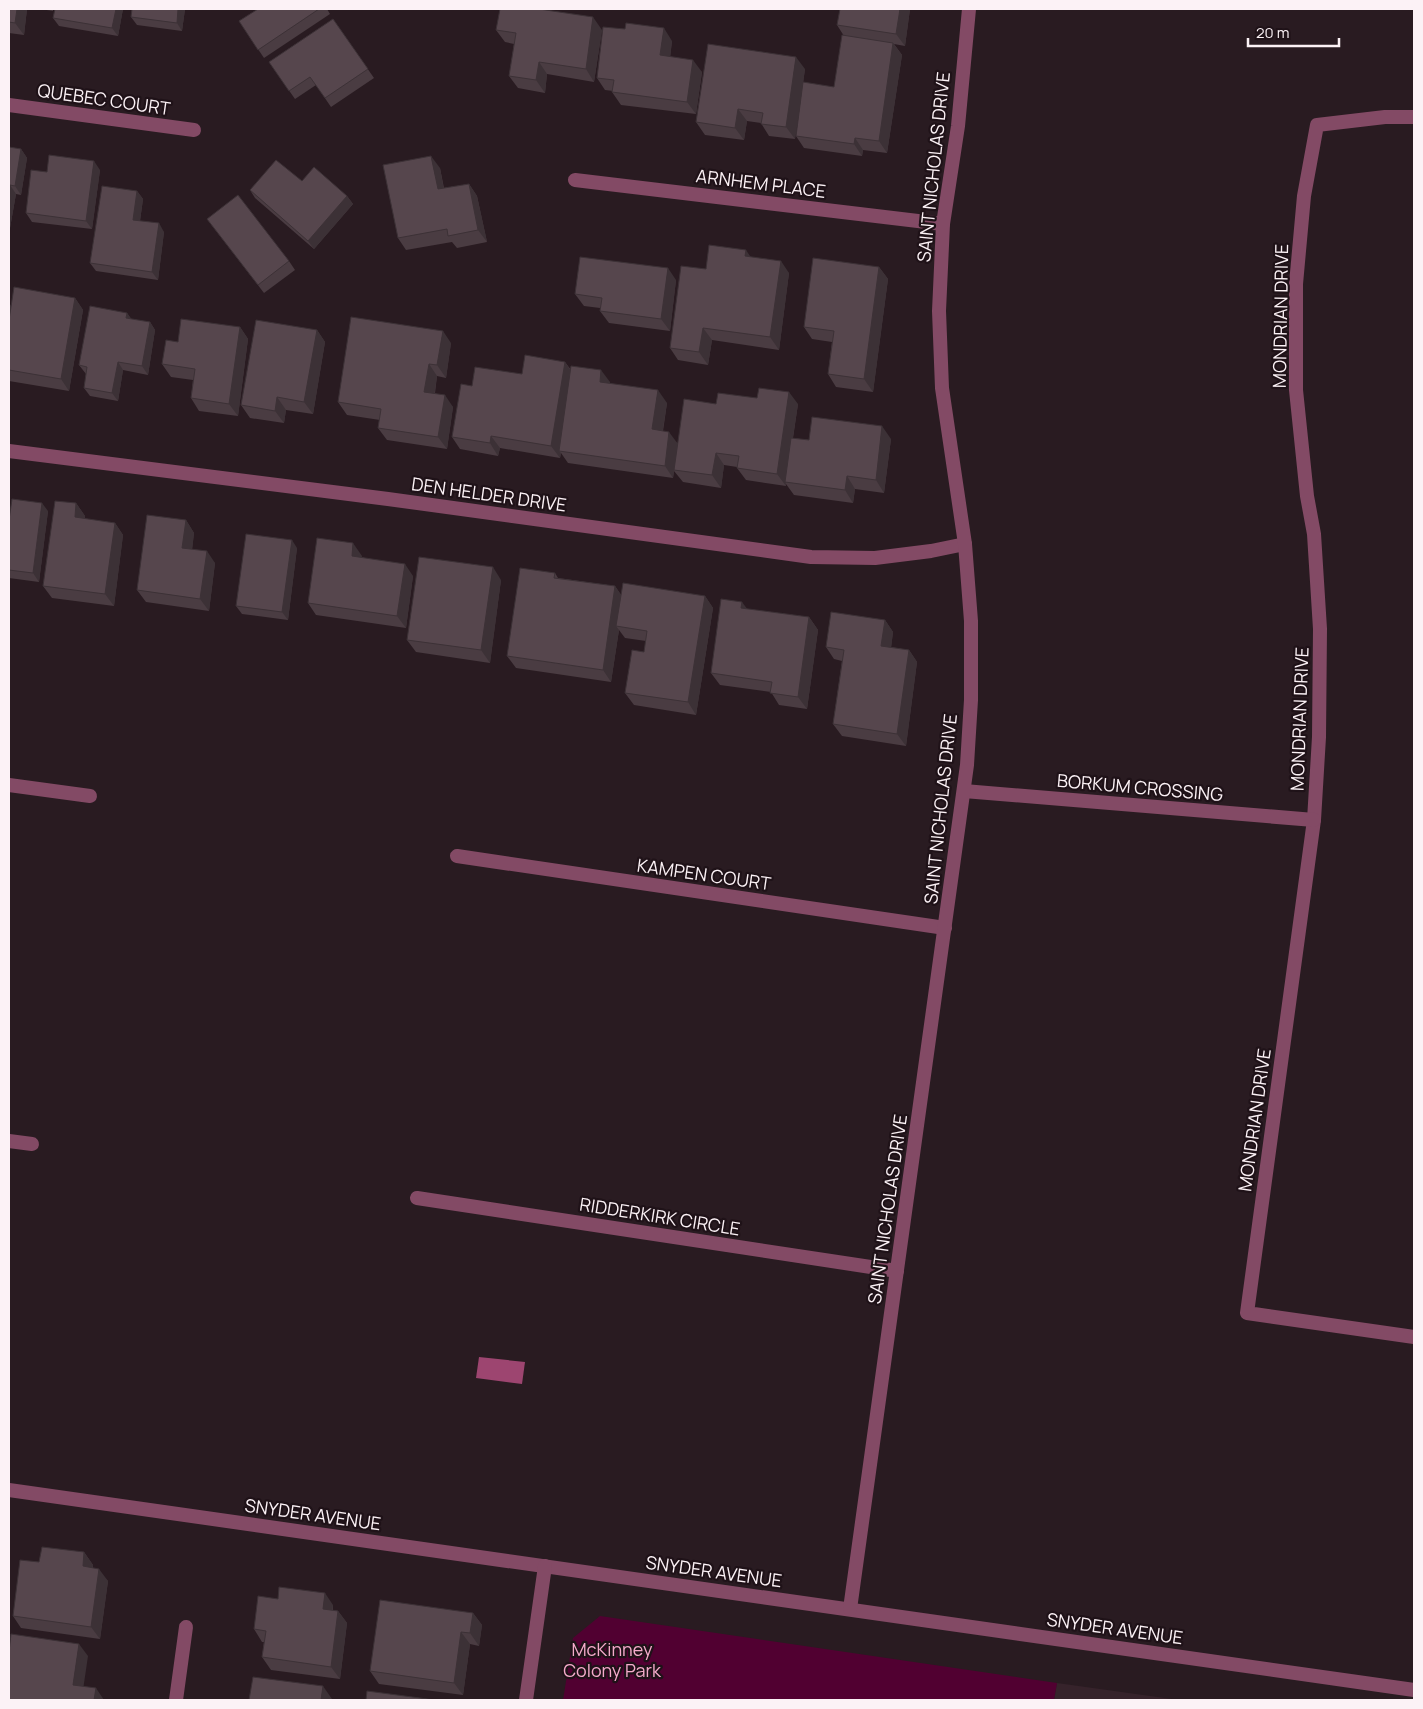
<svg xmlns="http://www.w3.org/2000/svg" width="1423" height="1709" font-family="Manrope,sans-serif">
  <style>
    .built { fill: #36232b }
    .green { fill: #510031 }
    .water { fill: #9d4570 }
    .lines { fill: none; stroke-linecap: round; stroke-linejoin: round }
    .minor { stroke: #834a65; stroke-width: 14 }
    .wall { fill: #4a3c42 }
    .shaded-wall { fill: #3c3136 }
    .building { fill: #56464d; stroke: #3c3136 }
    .labels { text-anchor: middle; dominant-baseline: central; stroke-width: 4.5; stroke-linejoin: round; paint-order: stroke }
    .street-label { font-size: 18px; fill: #fcf2f6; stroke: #1f1218 }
    .park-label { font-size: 18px; fill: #f5abcb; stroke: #1f1218 }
  </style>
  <rect width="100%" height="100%" fill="#291b21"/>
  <polygon class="built" points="1057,1683 1179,1700 1054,1700"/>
  <polygon class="green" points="600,1616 1057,1683 1054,1700 563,1700 573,1638"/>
  <polygon class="water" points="479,1357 525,1362 522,1384 476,1378"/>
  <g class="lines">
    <g class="minor">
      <polyline points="9,105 194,130"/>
      <polyline points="1414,117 1385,117 1317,125 1304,196 1296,284 1296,390 1307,496 1314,534 1320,629 1319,737 1314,820 1247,1313 1414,1337"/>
      <polyline points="575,180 943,224"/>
      <polyline points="9,451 388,499 811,557 875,558 931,551 965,544"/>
      <polyline points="9,785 90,796"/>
      <polyline points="964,791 1314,820"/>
      <polyline points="457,856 945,928"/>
      <polyline points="9,1141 32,1144"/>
      <polyline points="417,1198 897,1271"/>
      <polyline points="9,1490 1414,1690"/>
      <polyline points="850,1609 967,765 971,700 971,621 965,544 942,388 939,311 943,224 958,126 969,9"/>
      <polyline points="176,1700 186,1627"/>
      <polyline points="526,1700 545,1566"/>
    </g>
  </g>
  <g class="wall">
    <polygon points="9,9 27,9 24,35 9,33"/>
    <polygon points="40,9 53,9 53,11"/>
    <polygon points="55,9 123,9 118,36 59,26 53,18"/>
    <polygon points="132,9 185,9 182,31 137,25 131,17"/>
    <polygon points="258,9 327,9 330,14 264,58 239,21"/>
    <polygon points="910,9 905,46 894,44 902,55 887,153 863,150 862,156 804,148 796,136 834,87 844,36 837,25"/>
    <polygon points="333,19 374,78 331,107 316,85 295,99 269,62"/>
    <polygon points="496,30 602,30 594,82 547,74 545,93 518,88 509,76 514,44 505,42"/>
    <polygon points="672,41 670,57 702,72 696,114 621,105 612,92 613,91 605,90 597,78"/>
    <polygon points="805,69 795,139 769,136 761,123 747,121 744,140 705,135 696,122"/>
    <polygon points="9,147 21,149 27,158 21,195 16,194 10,228 9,228"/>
    <polygon points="440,168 444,188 469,184 477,196 487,242 457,248 452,242 406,250 398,238"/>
    <polygon points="100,170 92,229 32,222 26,213 47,172"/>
    <polygon points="302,181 347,196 353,204 314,249 255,198 250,190"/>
    <polygon points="137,191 143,199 140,221 164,232 158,280 96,271 90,263"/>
    <polygon points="207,219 289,261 295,270 264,293"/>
    <polygon points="750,257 789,273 779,350 712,340 708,365 678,360 670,348 706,269"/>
    <polygon points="879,267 888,279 873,392 836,387 828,374 832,342 812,339 804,327"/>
    <polygon points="676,280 670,331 609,323 600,311 600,308 584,306 575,294"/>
    <polygon points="75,298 83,310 69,391 9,381 11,306"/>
    <polygon points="127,313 131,319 150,322 155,330 148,375 123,370 118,401 90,396 84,388 86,374 79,365"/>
    <polygon points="240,327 248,339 238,416 199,411 191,398 193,380 171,377 162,364 178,342"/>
    <polygon points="317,330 325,342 313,414 286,410 284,423 250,418 241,405"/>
    <polygon points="451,343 446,378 437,376 435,393 453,407 447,449 387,440 378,428 380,420 347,415 338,402"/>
    <polygon points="565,362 571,370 610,382 610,383 667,403 663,431 678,444 716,404 798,404 793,438 809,440 891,439 884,493 855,489 853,503 794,495 786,484 786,486 746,480 737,468 737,467 724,465 721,488 683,482 674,471 673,478 568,463 561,453 560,458 500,448 498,456 460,449 452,437 472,386 522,374"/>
    <polygon points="76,503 85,516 85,519 115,523 123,535 114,606 52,598 43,586"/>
    <polygon points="48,511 39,582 9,578 9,520"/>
    <polygon points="186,520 194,533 192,549 215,563 209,611 146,602 137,590"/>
    <polygon points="297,548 288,620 242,614 236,606"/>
    <polygon points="362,556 362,557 413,576 406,628 316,615 308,603"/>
    <polygon points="555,573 558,578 615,586 621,595 705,596 713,608 696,715 634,705 625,693 644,652 646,641 625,638 619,630 611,682 516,668 507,656"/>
    <polygon points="501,580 490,663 416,652 407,640"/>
    <polygon points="747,609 809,617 818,630 807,709 779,705 771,692 720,685 711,673"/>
    <polygon points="885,620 893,632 891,647 909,650 917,662 906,746 842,736 833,724 842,661 834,659 826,647"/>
    <polygon points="84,1552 93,1565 93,1568 108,1581 100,1639 21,1628 13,1616 39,1562"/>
    <polygon points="333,1605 333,1610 338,1611 347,1623 340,1679 271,1670 262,1657 264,1642 262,1642 254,1629"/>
    <polygon points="473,1613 482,1625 479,1646 470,1644 463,1695 379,1684 370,1671"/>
  </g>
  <g class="shaded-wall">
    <polygon points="17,9 27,9 24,35 15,23"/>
    <polygon points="116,9 123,9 118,36 112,28"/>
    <polygon points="178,9 185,9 182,31 177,23"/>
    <polygon points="900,9 910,9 905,46 896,34"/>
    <polygon points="593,17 602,30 594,82 586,69"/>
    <polygon points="664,28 672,41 669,68 660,55"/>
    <polygon points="893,43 902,55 887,153 879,141"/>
    <polygon points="796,57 805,69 795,139 786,127"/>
    <polygon points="693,60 702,72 696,114 687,102"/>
    <polygon points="539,62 547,74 545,93 536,80"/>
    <polygon points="738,109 747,121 744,140 735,128"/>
    <polygon points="855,138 863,150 862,156 854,144"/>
    <polygon points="21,149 27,158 21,195 15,186"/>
    <polygon points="431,156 440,168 446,202 438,189"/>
    <polygon points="94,161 100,170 92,229 86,221"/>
    <polygon points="469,184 477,196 487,242 478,230"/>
    <polygon points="10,185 16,194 10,228 9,227 9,192"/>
    <polygon points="137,191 143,199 139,228 133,220"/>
    <polygon points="347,196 353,204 314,249 308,241"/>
    <polygon points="159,223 164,232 158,280 152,272"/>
    <polygon points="746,250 754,262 745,256"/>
    <polygon points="781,261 789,273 779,350 770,337"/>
    <polygon points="879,267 888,279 873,392 864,379"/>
    <polygon points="668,268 676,280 670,331 661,319"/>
    <polygon points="75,298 83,310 69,391 61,379"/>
    <polygon points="9,303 12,307 9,329"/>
    <polygon points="127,313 133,321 126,318"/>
    <polygon points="150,322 155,330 148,375 142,366"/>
    <polygon points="240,327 248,339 238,416 229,404"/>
    <polygon points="703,328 712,340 708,365 699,352"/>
    <polygon points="317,330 325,342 313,414 304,402"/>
    <polygon points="443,331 451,343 446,378 437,365"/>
    <polygon points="118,362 123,370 118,401 112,393"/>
    <polygon points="565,362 573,374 559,451 561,453 560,458 551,446"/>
    <polygon points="429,364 437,376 433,404 424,392"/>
    <polygon points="601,370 610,382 608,394 600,382"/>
    <polygon points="658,390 667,403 661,441 652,429"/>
    <polygon points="789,392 798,404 786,483 785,482 786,484 786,486 777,474"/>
    <polygon points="445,395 453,407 447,449 438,437"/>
    <polygon points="277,397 286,410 284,423 275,411"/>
    <polygon points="882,426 891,439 884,493 876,480"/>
    <polygon points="669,432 678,444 673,478 665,466"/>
    <polygon points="491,436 500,448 498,456 490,443"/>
    <polygon points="716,453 724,465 721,488 712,475"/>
    <polygon points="847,476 855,489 853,503 845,490"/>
    <polygon points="42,503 48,511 39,582 33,573"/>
    <polygon points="76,503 85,516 83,530 75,517"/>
    <polygon points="186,520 194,533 191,560 182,548"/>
    <polygon points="115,523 123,535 114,606 105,594"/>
    <polygon points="292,540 297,548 288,620 282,612"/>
    <polygon points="353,543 362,556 360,568 352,556"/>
    <polygon points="207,551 215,563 209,611 200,599"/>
    <polygon points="405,564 413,576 406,628 397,616"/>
    <polygon points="493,567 501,580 490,663 481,650"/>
    <polygon points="615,586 624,599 616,626 619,630 611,682 603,670"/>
    <polygon points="705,596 713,608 696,715 688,702"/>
    <polygon points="742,602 751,614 741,608"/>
    <polygon points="809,617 818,630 807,709 798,697"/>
    <polygon points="885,620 893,632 890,658 881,646"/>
    <polygon points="909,650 917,662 906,746 897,734"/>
    <polygon points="84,1552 93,1565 91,1579 83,1566"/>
    <polygon points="99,1569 108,1581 100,1639 91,1627"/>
    <polygon points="325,1593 333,1605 331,1621 323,1609"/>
    <polygon points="338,1611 347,1623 340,1679 331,1667"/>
    <polygon points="473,1613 482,1625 479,1646 470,1633"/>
    <polygon points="461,1632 470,1644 463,1695 454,1683"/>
    <polygon points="79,1644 88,1656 82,1697 73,1685"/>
    <polygon points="323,1686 332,1699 331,1700 321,1700"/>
    <polygon points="96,1688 104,1700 94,1700"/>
  </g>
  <g class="building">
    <polygon points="9,9 17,9 15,23 9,22"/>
    <polygon points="55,9 116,9 112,28 53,18"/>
    <polygon points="132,9 178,9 177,23 131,17"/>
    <polygon points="258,9 319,9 258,50 239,21"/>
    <polygon points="500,9 539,9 593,17 586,69 539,62 536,80 509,76 516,33 496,30"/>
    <polygon points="840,9 900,9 896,34 837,25"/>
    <polygon points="333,19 368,69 325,98 310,77 289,91 269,62"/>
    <polygon points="626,23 664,28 660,55 693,60 687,102 612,92 614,80 597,78 603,27 625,29"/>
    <polygon points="842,35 893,43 879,141 855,138 854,144 796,136 803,82 834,87"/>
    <polygon points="708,44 796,57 786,127 761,124 763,113 738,109 735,128 696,122"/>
    <polygon points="9,147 21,149 15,186 10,185 9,192"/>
    <polygon points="49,155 94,161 86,221 26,213 31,170 47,172"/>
    <polygon points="431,156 438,189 469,184 478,230 448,236 447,229 398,238 383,165"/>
    <polygon points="276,160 302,181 314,167 347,196 308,241 250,190"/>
    <polygon points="102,186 137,191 133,220 159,223 152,272 90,263"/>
    <polygon points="238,195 289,261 258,285 207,219"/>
    <polygon points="709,245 746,250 745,256 781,261 770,337 703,328 699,352 670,348 681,266 706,269"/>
    <polygon points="580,257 668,268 661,319 600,311 602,298 575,294"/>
    <polygon points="813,258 879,267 864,379 828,374 834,331 804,327"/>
    <polygon points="14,287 75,298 61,379 9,370 9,320"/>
    <polygon points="90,306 127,313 126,318 150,322 142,366 118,362 112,393 84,388 87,367 79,365"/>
    <polygon points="351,317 443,331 437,365 429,364 424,392 445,395 438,437 378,428 381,409 338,402"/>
    <polygon points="181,319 240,327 229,404 191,398 195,369 162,364 166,340 178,342"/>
    <polygon points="256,320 317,330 304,402 277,397 275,411 241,405"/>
    <polygon points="525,355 565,362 551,446 491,436 490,443 452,437 461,384 472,386 475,367 522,374"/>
    <polygon points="571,366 601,370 600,382 658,390 652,429 669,432 665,466 559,451"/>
    <polygon points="759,388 789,392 777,474 737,468 739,456 716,453 712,475 674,470 684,399 716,404 718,393 757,398"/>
    <polygon points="812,417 882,426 876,480 847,476 845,490 785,482 791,438 809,440"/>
    <polygon points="12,499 42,503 33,573 9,570 9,520"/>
    <polygon points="55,501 76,503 75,517 115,523 105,594 43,586"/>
    <polygon points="147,515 186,520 182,548 207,551 200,599 137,590"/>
    <polygon points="246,534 292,540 282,612 236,606"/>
    <polygon points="317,538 353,543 352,556 405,564 397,616 308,603"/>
    <polygon points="419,557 493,567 481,650 407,640"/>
    <polygon points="520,568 555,573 554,578 615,586 603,670 507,656"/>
    <polygon points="623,583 705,596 688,702 625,693 632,650 644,652 647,631 616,626"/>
    <polygon points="721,599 742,602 741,608 809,617 798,697 770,693 772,682 711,673"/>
    <polygon points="831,612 885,620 881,646 909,650 897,734 833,724 844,650 826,647"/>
    <polygon points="42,1547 84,1552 83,1566 99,1569 91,1627 13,1616 20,1560 39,1562"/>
    <polygon points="279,1587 325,1593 323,1609 338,1611 331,1667 262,1657 266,1631 254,1629 258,1596 278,1599"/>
    <polygon points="380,1600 473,1613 470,1633 461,1632 454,1683 370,1671"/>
    <polygon points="11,1634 79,1644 73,1685 96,1688 94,1700 9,1700 9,1652"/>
    <polygon points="253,1677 323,1686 321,1700 249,1700"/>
    <polygon points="367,1691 435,1700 366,1700"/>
  </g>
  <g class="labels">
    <g class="street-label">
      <text transform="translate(104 99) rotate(8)">QUEBEC COURT</text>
      <text transform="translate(933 167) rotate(-84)">SAINT NICHOLAS DRIVE</text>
      <text transform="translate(761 183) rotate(7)">ARNHEM PLACE</text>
      <text transform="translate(1280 316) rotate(-89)">MONDRIAN DRIVE</text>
      <text transform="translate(489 494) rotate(8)">DEN HELDER DRIVE</text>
      <text transform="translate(1299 719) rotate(-88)">MONDRIAN DRIVE</text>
      <text transform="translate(1140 787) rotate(5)">BORKUM CROSSING</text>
      <text transform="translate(940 809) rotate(-84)">SAINT NICHOLAS DRIVE</text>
      <text transform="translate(704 874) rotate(8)">KAMPEN COURT</text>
      <text transform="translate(1254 1120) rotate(-82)">MONDRIAN DRIVE</text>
      <text transform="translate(887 1209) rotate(-82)">SAINT NICHOLAS DRIVE</text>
      <text transform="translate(660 1216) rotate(9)">RIDDERKIRK CIRCLE</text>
      <text transform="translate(313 1514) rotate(8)">SNYDER AVENUE</text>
      <text transform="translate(714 1571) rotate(8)">SNYDER AVENUE</text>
      <text transform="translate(1115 1628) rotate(8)">SNYDER AVENUE</text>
    </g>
    <g class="park-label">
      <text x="612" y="1649">McKinney<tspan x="612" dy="21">Colony Park</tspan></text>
    </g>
  </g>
  <rect width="1423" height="1709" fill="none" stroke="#fcf2f6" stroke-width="20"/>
  <path d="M1248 38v8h91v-8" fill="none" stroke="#fcf2f6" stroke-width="2.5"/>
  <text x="1256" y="38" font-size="15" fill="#fcf2f6" stroke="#1f1218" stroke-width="4" paint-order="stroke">20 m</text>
</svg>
